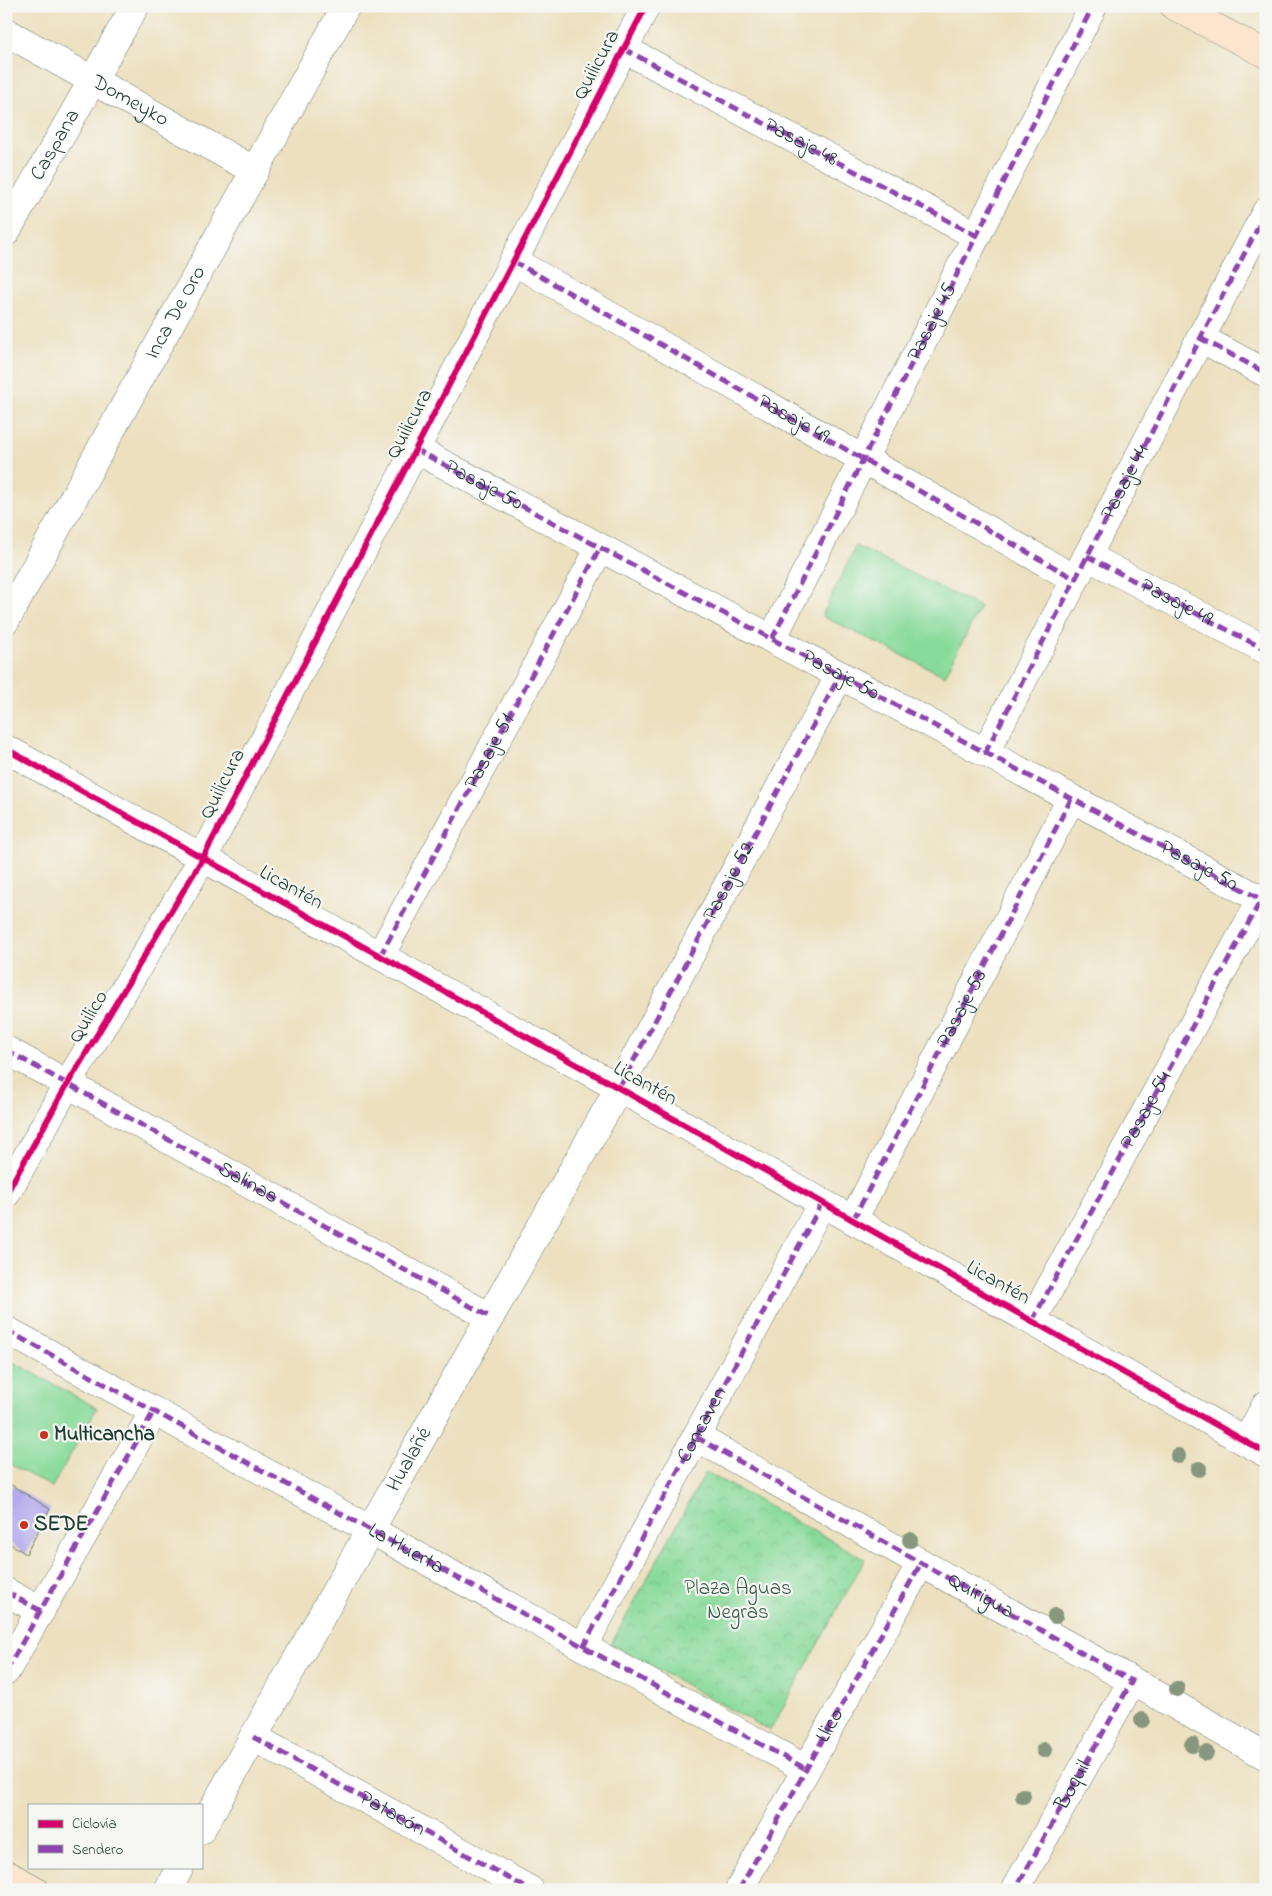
<svg xmlns="http://www.w3.org/2000/svg" width="1272" height="1896" font-family="'Indie Flower',sans-serif">
  <style>
    .park { fill: url(#park-crowns); stroke: #548c67 }
    .pitch { fill: #88da9a; stroke: #548c67 }
    .building { fill: #b3a9eb }
    .lines { fill: none; stroke-linecap: round; stroke-linejoin: round }
    .street-casing { stroke: #677665; stroke-width: 29 }
    .secondary-casing { stroke: #677665; stroke-width: 29 }
    .street { stroke: #fff; stroke-width: 28 }
    .secondary { stroke: #fbe5cf; stroke-width: 28 }
    .quiet { stroke: #8e44ad; stroke-width: 5; stroke-dasharray: 10 5; stroke-linecap: butt }
    .cycleway-casing { stroke: #f6f6f2; stroke-width: 9 }
    .cycleway { stroke: #d6006c; stroke-width: 6 }
    .tree { fill: #87977e }
    .poi-dot { fill: #c8321e; stroke: #f6f6f2; stroke-width: 2 }
    .labels { text-anchor: middle; dominant-baseline: central; stroke-width: 4.5; stroke-linejoin: round; paint-order: stroke }
    .street-label { font-size: 21px; fill: #1f3d34; stroke: #f6f6f2 }
    .poi-label { font-size: 21px; font-weight: bold; fill: #1f3d34; stroke: #f6f6f2; text-anchor: start }
    .park-label { font-size: 21px; fill: #345c48; stroke: #f6f6f2 }
  </style>
  <defs>
    <pattern id="park-crowns" width="20" height="18" patternUnits="userSpaceOnUse" patternTransform="scale(1.25)"><rect width="20" height="18" fill="#88da9a"/><path d="M2 6a3 3 0 1 1 6 0M12 15a3 3 0 1 1 6 0" fill="none" stroke="#75bc85"/></pattern>
  </defs>
  <rect width="100%" height="100%" fill="#f6f6f2"/>
  <filter id="ink" filterUnits="userSpaceOnUse"><feTurbulence type="fractalNoise" baseFrequency=".02" numOctaves="2"/><feDisplacementMap in="SourceGraphic" scale="10" xChannelSelector="R" yChannelSelector="G"/><feConvolveMatrix kernelMatrix="1 2 1 2 8 2 1 2 1" color-interpolation-filters="sRGB"/></filter>
  <filter id="wash" filterUnits="userSpaceOnUse"><feTurbulence type="fractalNoise" baseFrequency=".0096" numOctaves="4" result="noise"/><feDisplacementMap in="SourceGraphic" scale="20" xChannelSelector="R" yChannelSelector="G"/><feGaussianBlur stdDeviation="1.12" result="paint"/><feColorMatrix in="noise" values="0 0 0 0 0 0 0 0 0 0 0 0 0 0 0 0 0 1.4 0 .05"/><feComposite in="paint" operator="in"/></filter>
  <g filter="url(#wash)">
    <rect width="100%" height="100%" fill="#ece0bf"/>
    <polygon class="park" points="706,1472 865,1559 770,1731 611,1644"/>
    <g class="pitch">
      <polygon points="856,546 980,607 945,676 822,616"/>
      <polygon points="6,1358 97,1408 52,1487 6,1462"/>
    </g>
    <g id="blocks">
      <polygon class="building" points="8,1483 50,1509 26,1554 6,1541 6,1487"/>
    </g>
  </g>
  <g filter="url(#ink)">
    <use href="#blocks" fill-opacity="0" stroke="#677665" stroke-width="1"/>
    <g class="lines">
      <g class="street-casing">
        <g id="street">
          <path id="s1" d="M6,32L255,171"/>
          <polyline points="624,49 977,236"/>
          <path id="s2" d="M6,232L135,6"/>
          <path id="s3" d="M513,261L1075,579"/>
          <polyline points="1200,338 1266,373"/>
          <polyline points="415,449 1266,902"/>
          <polyline points="1087,556 1266,650"/>
          <path id="s4" d="M6,620L346,6"/>
          <path id="s5" d="M772,639L1093,6"/>
          <polyline points="6,749 619,1088 1266,1453"/>
          <polyline points="985,753 1266,212"/>
          <polyline points="380,956 600,548"/>
          <polyline points="6,1050 490,1317"/>
          <polyline points="6,1194 67,1085 203,858 646,6"/>
          <path id="s6" d="M853,1220L1071,799"/>
          <polyline points="1032,1321 1261,900"/>
          <path id="s7" d="M6,1330L806,1769"/>
          <polyline points="696,1437 1266,1756"/>
          <polyline points="1246,1442 1266,1405"/>
          <polyline points="6,1592 41,1611"/>
          <path id="s8" d="M583,1647L822,1203"/>
          <polyline points="6,1671 154,1411"/>
          <polyline points="253,1737 530,1890"/>
          <path id="s9" d="M201,1830L619,1088L840,675"/>
          <polyline points="168,1890 180,1867"/>
          <polyline points="739,1890 921,1563"/>
          <path id="s10" d="M1015,1890L1132,1681"/>
        </g>
      </g>
      <g class="secondary-casing">
        <g id="secondary">
          <polyline points="1174,6 1266,54"/>
          <polyline points="6,1874 35,1890"/>
        </g>
      </g>
      <use href="#street" class="street"/>
      <use href="#secondary" class="secondary"/>
      <g class="quiet">
        <path id="s11" d="M624,49L977,236"/>
        <polyline points="513,261 1075,579"/>
        <polyline points="1200,338 1266,373"/>
        <path id="s12" d="M415,449L1266,902"/>
        <path id="s13" d="M1087,556L1266,650"/>
        <polyline points="772,639 1093,6"/>
        <path id="s14" d="M985,753L1266,212"/>
        <path id="s15" d="M380,956L600,548"/>
        <path id="s16" d="M6,1050L490,1317"/>
        <path id="s17" d="M619,1088L840,675"/>
        <polyline points="853,1220 1071,799"/>
        <path id="s18" d="M1032,1321L1261,900"/>
        <polyline points="6,1330 806,1769"/>
        <path id="s19" d="M696,1437L1132,1681L1015,1890"/>
        <polyline points="6,1592 41,1611"/>
        <polyline points="583,1647 822,1203"/>
        <polyline points="6,1671 154,1411"/>
        <path id="s20" d="M253,1737L530,1890"/>
        <path id="s21" d="M739,1890L921,1563"/>
      </g>
      <g class="cycleway-casing">
        <g id="cycleway">
          <polyline points="6,749 619,1088 1266,1453"/>
          <polyline points="6,1194 67,1085 203,858 646,6"/>
        </g>
      </g>
      <use href="#cycleway" class="cycleway"/>
    </g>
    <g class="tree">
      <circle cx="1178" cy="1456" r="8"/>
      <circle cx="1199" cy="1469" r="8"/>
      <circle cx="910" cy="1540" r="8"/>
      <circle cx="1055" cy="1616" r="8"/>
      <circle cx="1177" cy="1689" r="8"/>
      <circle cx="1142" cy="1720" r="8"/>
      <circle cx="1192" cy="1745" r="8"/>
      <circle cx="1044" cy="1750" r="8"/>
      <circle cx="1206" cy="1753" r="8"/>
      <circle cx="1023" cy="1796" r="8"/>
    </g>
  </g>
  <g class="poi-dot">
    <circle cx="44" cy="1435" r="5"/>
    <circle cx="24" cy="1525" r="5"/>
  </g>
  <g class="labels">
    <g class="street-label">
      <text transform="translate(597 65) rotate(-62)">Quilicura</text>
      <text stroke="none"><textPath href="#s1" startOffset="142">Domeyko</textPath></text>
      <text stroke="none"><textPath href="#s11" startOffset="200">Pasaje 48</textPath></text>
      <text stroke="none"><textPath href="#s2" startOffset="100">Caspana</textPath></text>
      <text stroke="none"><textPath href="#s4" startOffset="351">Inca De Oro</textPath></text>
      <text stroke="none"><textPath href="#s5" startOffset="355">Pasaje 45</textPath></text>
      <text stroke="none"><textPath href="#s3" startOffset="322">Pasaje 49</textPath></text>
      <text transform="translate(410 424) rotate(-62)">Quilicura</text>
      <text stroke="none"><textPath href="#s14" startOffset="305">Pasaje 44</textPath></text>
      <text stroke="none"><textPath href="#s12" startOffset="78">Pasaje 50</textPath></text>
      <text stroke="none"><textPath href="#s13" startOffset="101">Pasaje 49</textPath></text>
      <text stroke="none"><textPath href="#s12" startOffset="482">Pasaje 50</textPath></text>
      <text stroke="none"><textPath href="#s15" startOffset="232">Pasaje 51</textPath></text>
      <text transform="translate(223 784) rotate(-63)">Quilicura</text>
      <text stroke="none"><textPath href="#s12" startOffset="888">Pasaje 50</textPath></text>
      <text stroke="none"><textPath href="#s17" startOffset="234">Pasaje 52</textPath></text>
      <text transform="translate(291 888) rotate(29)">Licantén</text>
      <text stroke="none"><textPath href="#s6" startOffset="238">Pasaje 53</textPath></text>
      <text transform="translate(89 1017) rotate(-59)">Quilico</text>
      <text transform="translate(645 1084) rotate(29)">Licantén</text>
      <text stroke="none"><textPath href="#s18" startOffset="240">Pasaje 54</textPath></text>
      <text stroke="none"><textPath href="#s16" startOffset="276">Salinas</textPath></text>
      <text transform="translate(998 1283) rotate(29)">Licantén</text>
      <text stroke="none"><textPath href="#s8" startOffset="252">Concaven</textPath></text>
      <text stroke="none"><textPath href="#s9" startOffset="425">Hualañé</textPath></text>
      <text stroke="none"><textPath href="#s7" startOffset="456">La Huerta</textPath></text>
      <text stroke="none"><textPath href="#s19" startOffset="326">Quirigua</textPath></text>
      <text stroke="none"><textPath href="#s21" startOffset="188">Llico</textPath></text>
      <text stroke="none"><textPath href="#s10" startOffset="120">Boquil</textPath></text>
      <text stroke="none"><textPath href="#s20" startOffset="159">Patacón</textPath></text>
    </g>
    <g class="poi-label">
      <text x="54" y="1435">Multicancha</text>
      <text x="34" y="1525">SEDE</text>
    </g>
    <g class="park-label">
      <text x="738" y="1589">Plaza Aguas<tspan x="738" dy="24">Negras</tspan></text>
    </g>
  </g>
  <rect width="1272" height="1896" fill="none" stroke="#f6f6f2" stroke-width="25"/>
  <rect x="28" y="1804" width="175" height="65" fill="#f6f6f2" stroke="#a0aca6"/>
  <rect x="38" y="1820" width="25" height="8" fill="#d6006c" stroke="#a0aca6"/>
  <text x="72" y="1828" font-size="15" fill="#1f3d34">Ciclovía</text>
  <rect x="38" y="1845" width="25" height="8" fill="#8e44ad" stroke="#a0aca6"/>
  <text x="72" y="1854" font-size="15" fill="#1f3d34">Sendero</text>
</svg>
